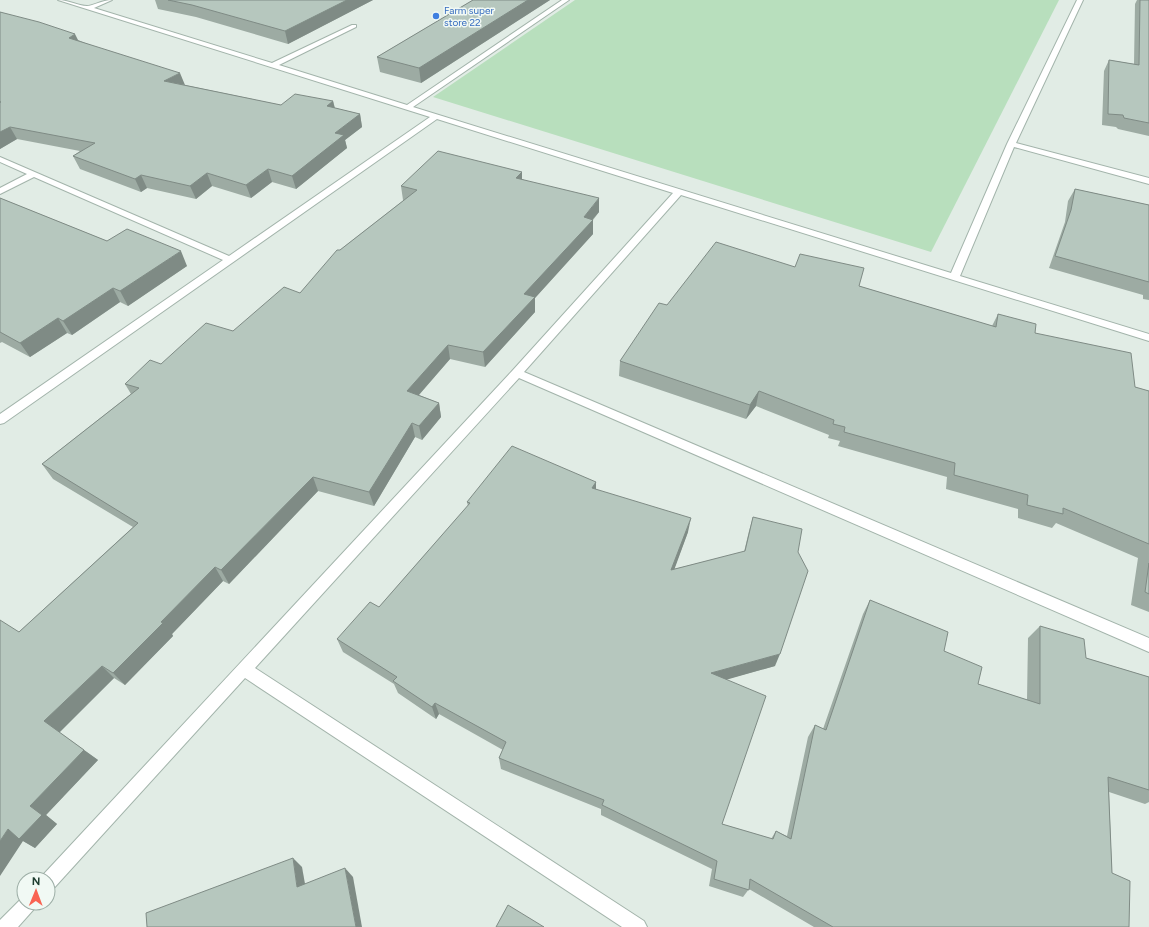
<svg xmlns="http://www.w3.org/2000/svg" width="1149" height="927" font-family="Figtree,sans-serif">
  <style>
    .green { fill: #b8dfbd }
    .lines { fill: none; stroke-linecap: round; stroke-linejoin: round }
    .street-casing { stroke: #a3b4ab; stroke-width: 2 }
    .street { fill: #fff; fill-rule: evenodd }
    .wall { fill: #9daba3 }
    .shaded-wall { fill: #7f8b85 }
    .building { fill: #b6c7be; stroke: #7f8b85 }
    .shop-dot { fill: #3f7fe0; stroke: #f1f9f4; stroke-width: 1.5 }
    .labels { text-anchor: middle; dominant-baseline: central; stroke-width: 3; stroke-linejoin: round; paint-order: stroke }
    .far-shop-label { font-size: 10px; fill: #366cbe; stroke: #f1f9f4; text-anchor: start }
  </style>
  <rect width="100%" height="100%" fill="#e1ece5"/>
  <polygon class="green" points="575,0 1059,0 931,252 433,97"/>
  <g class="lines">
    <g class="street-casing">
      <g id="street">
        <path d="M58,0C69,0 78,6 87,6C93,6 102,0 112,0L94,8L272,63L352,25H356V27L279,65L407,105L562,0H569L413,107L951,273L1007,144L1077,0H1083L1016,143L1149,178V184L1014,147L960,276L1149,334V341L681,195L524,372L1149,638V652L519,378L255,668L644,921L647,927H622L245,678L54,888L48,891V879H41L42,876L513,370L673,193L437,119L4,423L0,424V414L223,260L34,177L0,194V188L27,174L0,162V157L229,256L430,117Z"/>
        <polygon points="24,896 24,903 37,903 34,909 18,927 0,927 0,920"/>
      </g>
    </g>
    <use href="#street" class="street"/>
  </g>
  <g class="wall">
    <polygon points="155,0 373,0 288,44 196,17 158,9"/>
    <polygon points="473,0 550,0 421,83 380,72 377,57"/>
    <polygon points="1137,0 1149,0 1149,136 1118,129 1116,127 1102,125 1104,71 1109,60 1134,64 1135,4"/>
    <polygon points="0,12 78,40 185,85 281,105 333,101 335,108 360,114 362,127 345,140 347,148 296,189 272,182 251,198 212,186 196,199 147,188 141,192 80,169 73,156 80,151 17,139 0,149"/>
    <polygon points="522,179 599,212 593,220 593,234 535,298 535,312 485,367 450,359 419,395 439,403 441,417 422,440 415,437 374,506 318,491 229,584 223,581 172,634 173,636 125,685 114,678 59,732 98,760 46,815 57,824 35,848 23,841 19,632 133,527 53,479 42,464 131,394 125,384 161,364 233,331 300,293 340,250 404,200 403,200 401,186"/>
    <polygon points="1075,189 1149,205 1149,300 1143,299 1143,295 1049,268 1065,222 1068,201"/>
    <polygon points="0,198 107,241 187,266 128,306 120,302 72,335 67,333 30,357 2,342 0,343"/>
    <polygon points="859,286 992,326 998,314 1035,333 1135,387 1149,391 1149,612 1131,605 1138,558 1056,523 1052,528 1018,518 1018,509 946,489 947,477 838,446 840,441 828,438 829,435 756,406 746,419 619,376 620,361 667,305"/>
    <polygon points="596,482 596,489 688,532 674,569 744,552 749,531 753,517 775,666 727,679 722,824 771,839 776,831 787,836 808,737 815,725 823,729 863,614 870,600 944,651 978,684 1027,700 1028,638 1040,626 1086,658 1149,677 1149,802 1145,804 1109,792 1112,873 1129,927 814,927 749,889 743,897 709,886 712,869 601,815 601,809 501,769 499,758 503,750 439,714 436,719 398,693 394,684 343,652 337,639 379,607 468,506 467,502"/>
  </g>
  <g class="shaded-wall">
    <polygon points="347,0 373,0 288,44 285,31"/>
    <polygon points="528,0 550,0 421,83 419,68"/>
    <polygon points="75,34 81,46 69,38"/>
    <polygon points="180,73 185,85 164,81"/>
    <polygon points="333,101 336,114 327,106"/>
    <polygon points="360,114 362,127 345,140 347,148 296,189 292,176 335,133"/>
    <polygon points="10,127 17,139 0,149 0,132"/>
    <polygon points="268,169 272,182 251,198 246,185"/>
    <polygon points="522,172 522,186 516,178"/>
    <polygon points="207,173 212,186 196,199 190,186"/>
    <polygon points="141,175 147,188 141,192 135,179"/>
    <polygon points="599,198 599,212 592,220 593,220 593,234 535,298 535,312 485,367 483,352 524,294"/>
    <polygon points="181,251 187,266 128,306 120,291"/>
    <polygon points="113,288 120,302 72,335 63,321"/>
    <polygon points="58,318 67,333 30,357 20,343"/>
    <polygon points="448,345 450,359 410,405 407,391"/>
    <polygon points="759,391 756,406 746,419 750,405"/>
    <polygon points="439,403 441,417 422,440 419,426"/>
    <polygon points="412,423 415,437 374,506 369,492"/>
    <polygon points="313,477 318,491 229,584 221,570"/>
    <polygon points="596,482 596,497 592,488"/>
    <polygon points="691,518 688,532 669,584 671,570"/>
    <polygon points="215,567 223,581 172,634 173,636 125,685 113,673 161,622"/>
    <polygon points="780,654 775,666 708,685 711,673"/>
    <polygon points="102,666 114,678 59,733 44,721"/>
    <polygon points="435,703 439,714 436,719 432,707"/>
    <polygon points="84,750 98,760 46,815 57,824 35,848 23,841 0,876 0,841 8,829"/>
    <polygon points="293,858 302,867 307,895 297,887"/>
    <polygon points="345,868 353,877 362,927 356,927"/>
  </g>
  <g class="building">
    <polygon points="168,0 347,0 285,31 192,5"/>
    <polygon points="473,0 528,0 419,68 377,57"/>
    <polygon points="1140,0 1149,0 1149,123 1124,118 1123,115 1108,114 1109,60 1139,65"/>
    <polygon points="0,12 39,22 75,34 69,38 180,73 164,81 281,105 295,94 333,101 327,106 360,114 335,133 344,135 292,176 268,169 246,185 207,173 190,186 141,175 135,179 73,156 95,143 10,127 0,132 0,102 1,102 0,102"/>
    <polygon points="438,151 522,172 516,178 599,198 584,217 593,220 524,294 535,297 483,352 448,345 407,391 439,403 419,426 412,423 369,492 313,477 221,570 215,567 161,622 163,623 113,673 102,666 44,721 84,750 30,806 42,815 19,839 8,829 0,841 0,620 19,632 138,523 42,464 139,388 125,384 150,360 161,364 206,323 233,331 284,287 300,293 337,250 340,250 417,190 401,186"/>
    <polygon points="1075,189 1149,205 1149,282 1055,256 1071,210"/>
    <polygon points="0,198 107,241 127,229 181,251 120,291 113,288 63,321 58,318 20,343 0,332"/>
    <polygon points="716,242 795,267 800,254 864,268 859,286 996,327 998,314 1036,324 1035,333 1131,353 1135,387 1149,391 1149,544 1063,508 1063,514 1027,505 1028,495 954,475 955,463 844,432 845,427 833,424 834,420 759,391 750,405 620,361 659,303 667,305"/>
    <polygon points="512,446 596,482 592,488 691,518 671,570 745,551 753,517 802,529 798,552 808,571 780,654 711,673 766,696 722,824 773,839 776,831 791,839 815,725 826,730 870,600 948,632 944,651 982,667 978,684 1040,704 1040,626 1084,639 1086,658 1149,677 1149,790 1108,777 1112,873 1130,881 1129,927 833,927 750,879 749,890 714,879 717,861 602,805 604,800 499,758 506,742 435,703 432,707 393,681 397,677 337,639 370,602 379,607 470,503 467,502"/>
    <polygon points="1149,563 1149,594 1145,592"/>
    <polygon points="293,858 297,887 345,868 356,927 147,927 146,913"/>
    <polygon points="508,905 544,927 496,927"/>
  </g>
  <circle class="shop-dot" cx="436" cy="16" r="4"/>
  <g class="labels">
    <g class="far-shop-label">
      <text x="444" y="10">Farm super<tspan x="444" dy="12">store 22</tspan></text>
    </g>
  </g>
  <g transform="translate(36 891) rotate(1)"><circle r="19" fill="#f1f9f4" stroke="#9daea6"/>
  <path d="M0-3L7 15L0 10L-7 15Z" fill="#f96352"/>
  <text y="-6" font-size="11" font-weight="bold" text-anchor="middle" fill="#203e31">N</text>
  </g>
</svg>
